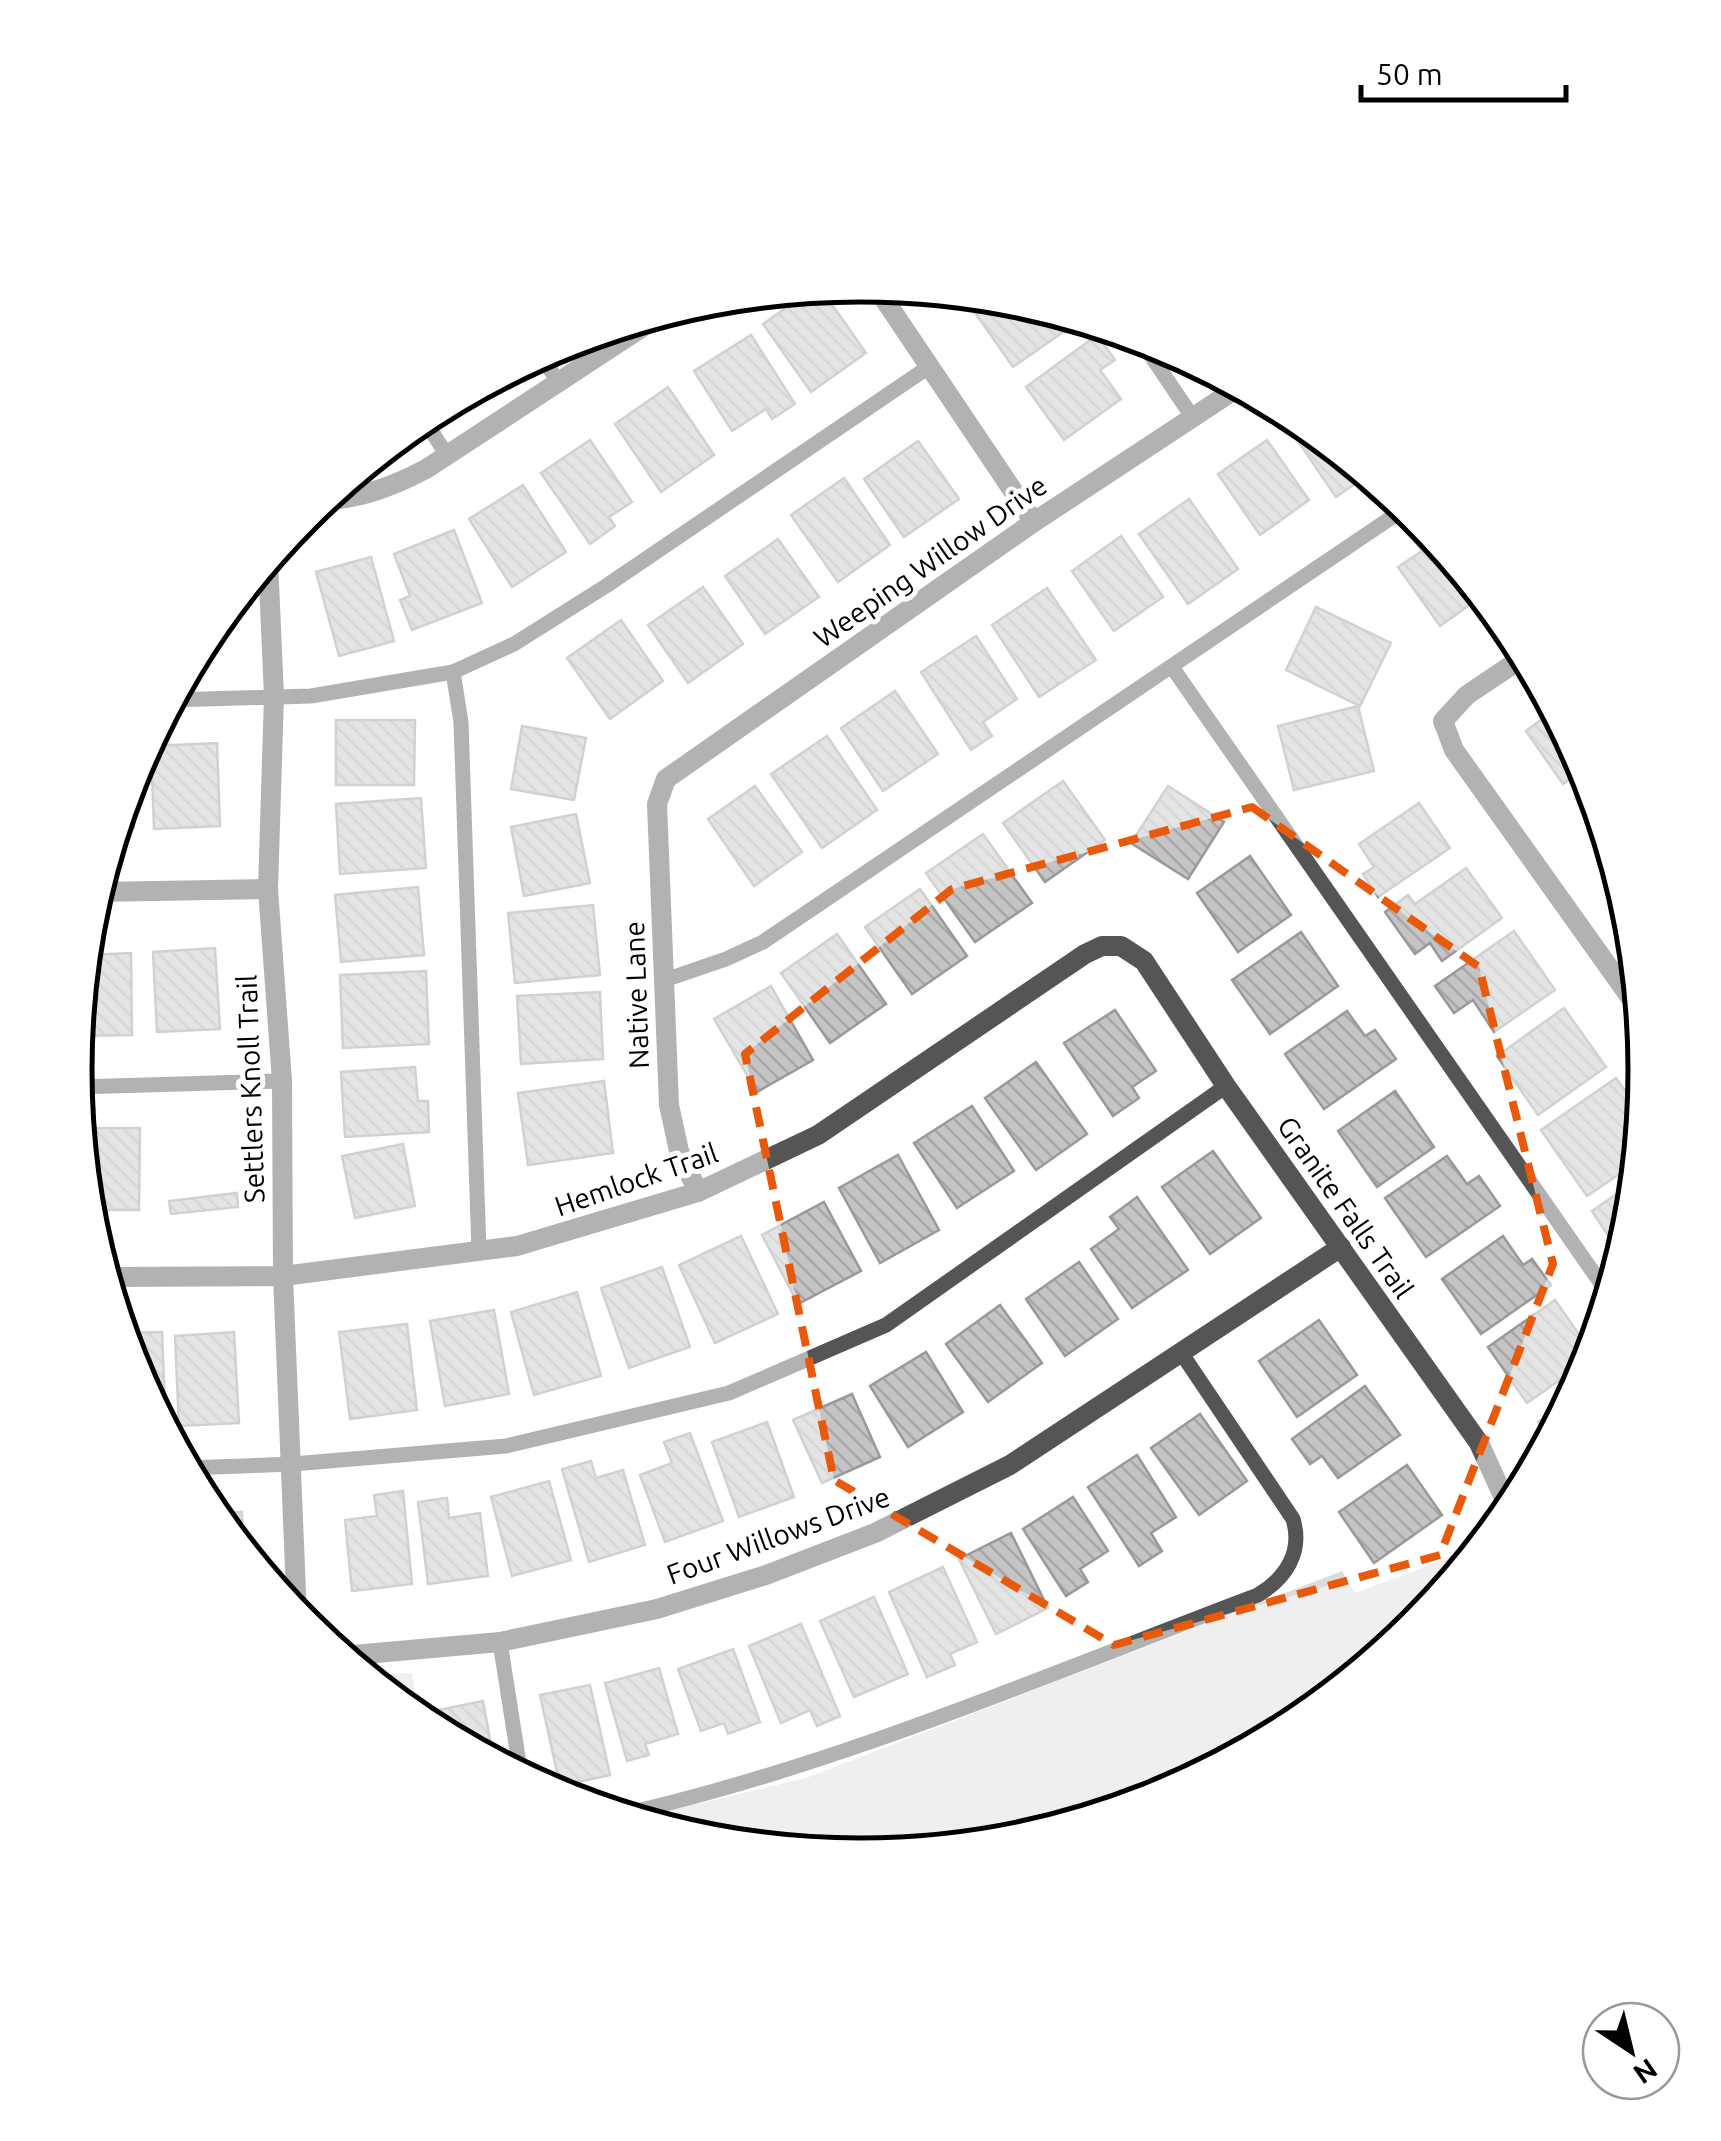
<svg xmlns="http://www.w3.org/2000/svg" width="1721" height="2141" font-family="Ubuntu,sans-serif">
  <style>
    .green { fill: #dcdcdc }
    .building { fill: url(#building-back-hatch); stroke: #999; stroke-width: 2.5 }
    .lines { fill: none; stroke-linecap: round; stroke-linejoin: round }
    .service { stroke: #555; stroke-width: 15 }
    .minor { stroke: #555; stroke-width: 20 }
    .marked { fill: none; stroke: #e8590c; stroke-width: 8; stroke-dasharray: 20 12; stroke-linejoin: round }
    .labels { text-anchor: middle; dominant-baseline: central; stroke-width: 10; stroke-linejoin: round; paint-order: stroke }
    .street-label { font-size: 28px; fill: #000; stroke: #fff }
    .rim { fill: none; stroke: #000; stroke-width: 5 }
  </style>
  <defs>
    <pattern id="building-back-hatch" width="6" height="6" patternUnits="userSpaceOnUse" patternTransform="scale(2.5)"><rect width="6" height="6" fill="#c4c4c4"/><path d="M-1 5l2 2M0 0l6 6M5-1l2 2" fill="none" stroke="#a7a7a7"/></pattern>
  </defs>
  <rect width="100%" height="100%" fill="#fff"/>
  <g class="green">
    <polygon points="1483,1545 1416,1626 1296,1724 1161,1796 1013,1841 860,1856 707,1841 634,1819 806,1778 1342,1571 1355,1593"/>
    <polygon points="412,1673 419,1720 365,1675"/>
  </g>
  <g class="building">
    <polygon points="821,289 866,353 811,392 763,324 811,290"/>
    <polygon points="992,298 1014,300 1060,314 1069,328 1013,367 974,311"/>
    <polygon points="751,335 795,404 772,419 766,409 732,431 694,371"/>
    <polygon points="1097,335 1115,360 1100,370 1121,399 1064,440 1026,387"/>
    <polygon points="668,387 714,455 661,492 615,424"/>
    <polygon points="1300,420 1368,475 1336,497 1289,428"/>
    <polygon points="590,440 632,502 609,517 615,526 590,544 541,473"/>
    <polygon points="1267,440 1309,500 1260,535 1218,474"/>
    <polygon points="918,441 959,499 904,537 864,479"/>
    <polygon points="844,478 890,545 838,582 791,515"/>
    <polygon points="523,485 566,552 512,587 469,519"/>
    <polygon points="1189,499 1238,569 1188,604 1139,534"/>
    <polygon points="454,530 482,603 412,630 400,600 410,596 394,554"/>
    <polygon points="1429,531 1482,596 1440,626 1398,567 1422,551 1415,542"/>
    <polygon points="1121,536 1163,597 1114,631 1072,571"/>
    <polygon points="778,539 819,597 765,634 725,576"/>
    <polygon points="371,557 394,641 339,656 316,572"/>
    <polygon points="703,587 743,644 688,683 648,625"/>
    <polygon points="1047,588 1096,660 1039,697 992,625"/>
    <polygon points="1316,607 1391,643 1360,706 1286,670"/>
    <polygon points="621,620 663,681 610,719 567,658"/>
    <polygon points="976,636 1017,699 983,722 992,736 971,750 921,672"/>
    <polygon points="895,691 938,754 883,791 841,728"/>
    <polygon points="1358,706 1374,771 1294,790 1278,726"/>
    <polygon points="1554,710 1585,768 1563,784 1526,731"/>
    <polygon points="336,720 415,720 414,785 336,785"/>
    <polygon points="522,726 586,738 574,800 511,789"/>
    <polygon points="827,736 877,810 822,848 771,774"/>
    <polygon points="217,743 220,826 154,829 151,746"/>
    <polygon points="134,772 134,828 117,828"/>
    <polygon points="1063,781 1105,840 1045,882 1003,823"/>
    <polygon points="755,786 802,852 754,886 708,819"/>
    <polygon points="1168,786 1224,822 1188,879 1131,843"/>
    <polygon points="1592,787 1610,847 1576,799"/>
    <polygon points="421,798 426,868 340,874 336,804"/>
    <polygon points="1419,803 1450,848 1378,897 1363,874 1374,867 1359,844"/>
    <polygon points="576,814 590,883 524,896 511,827"/>
    <polygon points="983,834 1032,903 975,942 926,873"/>
    <polygon points="1250,856 1291,915 1238,952 1197,893"/>
    <polygon points="1466,868 1502,918 1442,961 1430,943 1415,954 1385,912 1408,895 1415,904"/>
    <polygon points="418,887 424,955 341,962 335,895"/>
    <polygon points="920,889 967,956 912,994 865,927"/>
    <polygon points="593,905 600,975 515,983 508,913"/>
    <polygon points="1514,931 1555,990 1494,1032 1473,1000 1454,1013 1435,986"/>
    <polygon points="1301,932 1338,986 1270,1034 1232,980"/>
    <polygon points="837,934 886,1004 830,1043 781,973"/>
    <polygon points="215,948 220,1029 157,1032 153,952"/>
    <polygon points="131,953 132,1035 78,1036 86,955"/>
    <polygon points="426,971 429,1044 343,1048 340,975"/>
    <polygon points="771,986 813,1060 757,1092 714,1019"/>
    <polygon points="600,992 603,1059 521,1064 517,996"/>
    <polygon points="1564,1008 1606,1067 1538,1115 1497,1056"/>
    <polygon points="1115,1010 1156,1071 1132,1087 1139,1098 1113,1116 1064,1043"/>
    <polygon points="1347,1011 1365,1036 1375,1030 1396,1059 1324,1109 1285,1054"/>
    <polygon points="1036,1062 1087,1134 1036,1170 985,1098"/>
    <polygon points="415,1067 418,1101 428,1101 429,1132 345,1137 341,1072"/>
    <polygon points="1616,1078 1642,1115 1637,1162 1587,1196 1541,1130"/>
    <polygon points="604,1081 613,1153 528,1165 518,1093"/>
    <polygon points="1395,1091 1434,1147 1377,1187 1338,1131"/>
    <polygon points="972,1106 1014,1171 957,1208 914,1143"/>
    <polygon points="81,1128 140,1128 139,1210 89,1210"/>
    <polygon points="403,1144 415,1206 355,1218 342,1156"/>
    <polygon points="1213,1151 1261,1218 1210,1254 1162,1187"/>
    <polygon points="898,1155 939,1230 880,1263 839,1188"/>
    <polygon points="1447,1156 1467,1184 1479,1176 1500,1206 1426,1257 1385,1198"/>
    <polygon points="1635,1181 1630,1228 1627,1224 1609,1237 1592,1211"/>
    <polygon points="237,1193 238,1207 171,1214 169,1201"/>
    <polygon points="1137,1197 1188,1270 1132,1308 1091,1249 1119,1229 1110,1217"/>
    <polygon points="824,1202 861,1271 798,1304 762,1235"/>
    <polygon points="741,1236 778,1314 715,1343 679,1265"/>
    <polygon points="1503,1236 1523,1265 1532,1259 1551,1285 1481,1334 1442,1279"/>
    <polygon points="1079,1262 1118,1319 1065,1356 1026,1299"/>
    <polygon points="662,1267 690,1347 629,1368 601,1288"/>
    <polygon points="577,1292 601,1376 534,1395 511,1312"/>
    <polygon points="1555,1300 1592,1353 1590,1359 1527,1403 1488,1347"/>
    <polygon points="1000,1305 1042,1363 988,1402 946,1344"/>
    <polygon points="494,1310 509,1394 445,1406 430,1321"/>
    <polygon points="1319,1320 1357,1375 1297,1417 1259,1361"/>
    <polygon points="407,1324 417,1410 350,1419 339,1332"/>
    <polygon points="162,1332 166,1429 135,1371 123,1333"/>
    <polygon points="234,1332 239,1423 179,1426 175,1336"/>
    <polygon points="926,1352 963,1412 908,1447 870,1386"/>
    <polygon points="1365,1386 1400,1435 1338,1478 1322,1456 1310,1464 1292,1439"/>
    <polygon points="852,1394 880,1457 822,1483 793,1420"/>
    <polygon points="1572,1398 1550,1439 1538,1422"/>
    <polygon points="1200,1414 1247,1481 1199,1515 1151,1448"/>
    <polygon points="767,1422 794,1497 739,1517 712,1442"/>
    <polygon points="690,1433 723,1521 665,1542 640,1475 672,1463 664,1442"/>
    <polygon points="1137,1455 1176,1517 1151,1533 1162,1551 1139,1566 1088,1487"/>
    <polygon points="591,1461 596,1478 623,1470 645,1545 589,1562 562,1469"/>
    <polygon points="1407,1465 1442,1515 1374,1563 1339,1512"/>
    <polygon points="549,1481 571,1560 512,1576 491,1497"/>
    <polygon points="403,1491 412,1584 352,1591 345,1520 377,1516 374,1495"/>
    <polygon points="1073,1497 1108,1551 1080,1569 1088,1582 1066,1596 1023,1529"/>
    <polygon points="447,1498 449,1518 480,1513 488,1576 428,1584 418,1502"/>
    <polygon points="242,1512 243,1550 212,1513"/>
    <polygon points="1011,1533 1048,1608 996,1634 959,1559"/>
    <polygon points="943,1567 977,1642 950,1654 955,1665 927,1677 889,1592"/>
    <polygon points="874,1597 908,1674 854,1697 820,1621"/>
    <polygon points="801,1624 840,1716 817,1726 810,1710 781,1723 749,1646"/>
    <polygon points="733,1649 760,1722 728,1734 724,1723 701,1731 678,1669"/>
    <polygon points="659,1668 678,1734 645,1744 649,1755 627,1761 605,1683"/>
    <polygon points="590,1685 610,1775 560,1786 540,1695"/>
    <polygon points="483,1701 494,1761 438,1731 434,1711"/>
  </g>
  <g class="lines">
    <g class="service">
      <polyline points="1139,338 1193,418"/>
      <polyline points="540,355 560,384"/>
      <polyline points="423,418 448,457"/>
      <polyline points="1172,667 1609,1295"/>
      <polyline points="453,672 461,722 479,1251"/>
      <polyline points="172,700 311,696 453,672 514,644 606,586 930,366"/>
      <polyline points="662,981 726,959 763,942 1407,507"/>
      <polyline points="77,1087 282,1081"/>
      <polyline points="187,1468 293,1464 506,1446 729,1393 886,1325 1226,1086"/>
      <polyline points="500,1642 521,1776"/>
      <path d="M620,1815C840,1765 1048,1674 1258,1595C1286,1578 1303,1552 1293,1519L1182,1354"/>
    </g>
    <g class="minor">
      <polyline points="876,287 1034,522"/>
      <path d="M322,501C361,498 392,487 426,469L664,313"/>
      <polyline points="268,560 274,696 268,889 282,1081 283,1276 297,1617"/>
      <polyline points="1525,656 1467,695 1443,721 1454,750 1640,1011"/>
      <polyline points="98,892 268,889"/>
      <polyline points="698,1192 679,1151 669,1105 657,804 666,779 1034,522 1239,387"/>
      <polyline points="106,1277 283,1276 517,1246 698,1192 818,1135 1085,954 1102,946 1121,946 1144,961 1226,1086 1479,1443 1510,1511"/>
      <polyline points="342,1656 500,1642 657,1609 766,1575 875,1533 1010,1465 1341,1247"/>
    </g>
  </g>
  <path d="M0 0H1721V2141H0ZM1252,807L1479,967L1553,1264L1440,1555L1114,1645L834,1480L745,1054L952,889Z" fill="#fff" fill-opacity=".55" fill-rule="evenodd"/>
  <path class="marked" d="M1252,807L1479,967L1553,1264L1440,1555L1114,1645L834,1480L745,1054L952,889Z"/>
  <g class="labels">
    <g class="street-label">
      <text transform="translate(930 561) rotate(-35)">Weeping Willow Drive</text>
      <text transform="translate(636 995) rotate(-92)">Native Lane</text>
      <text transform="translate(250 1089) rotate(-92)">Settlers Knoll Trail</text>
      <text transform="translate(636 1179) rotate(-19)">Hemlock Trail</text>
      <text transform="translate(1346 1207) rotate(55)">Granite Falls Trail</text>
      <text transform="translate(778 1535) rotate(-20)">Four Willows Drive</text>
    </g>
  </g>
  <path d="M0 0H1721V2141H0ZM92 1070a768 768 0 1 1 1536 0a768 768 0 1 1-1536 0Z" fill="#fff" fill-rule="evenodd"/>
  <path class="rim" d="M92 1070a768 768 0 1 1 1536 0a768 768 0 1 1-1536 0Z"/>
  <g transform="translate(1631 2051) rotate(145)"><circle r="48" fill="#ffffff" stroke="#999999" stroke-width="2.5"/>
  <path d="M0-8L18 38L0 25L-18 38Z" fill="#000000"/>
  <text y="-15" font-size="28" font-weight="bold" text-anchor="middle" fill="#000000">N</text>
  </g>
  <path d="M1361 85v15h205v-15" fill="none" stroke="#000000" stroke-width="5"/>
  <text x="1376" y="85" font-size="30" fill="#000000" stroke="#ffffff" stroke-width="8" paint-order="stroke">50 m</text>
</svg>
